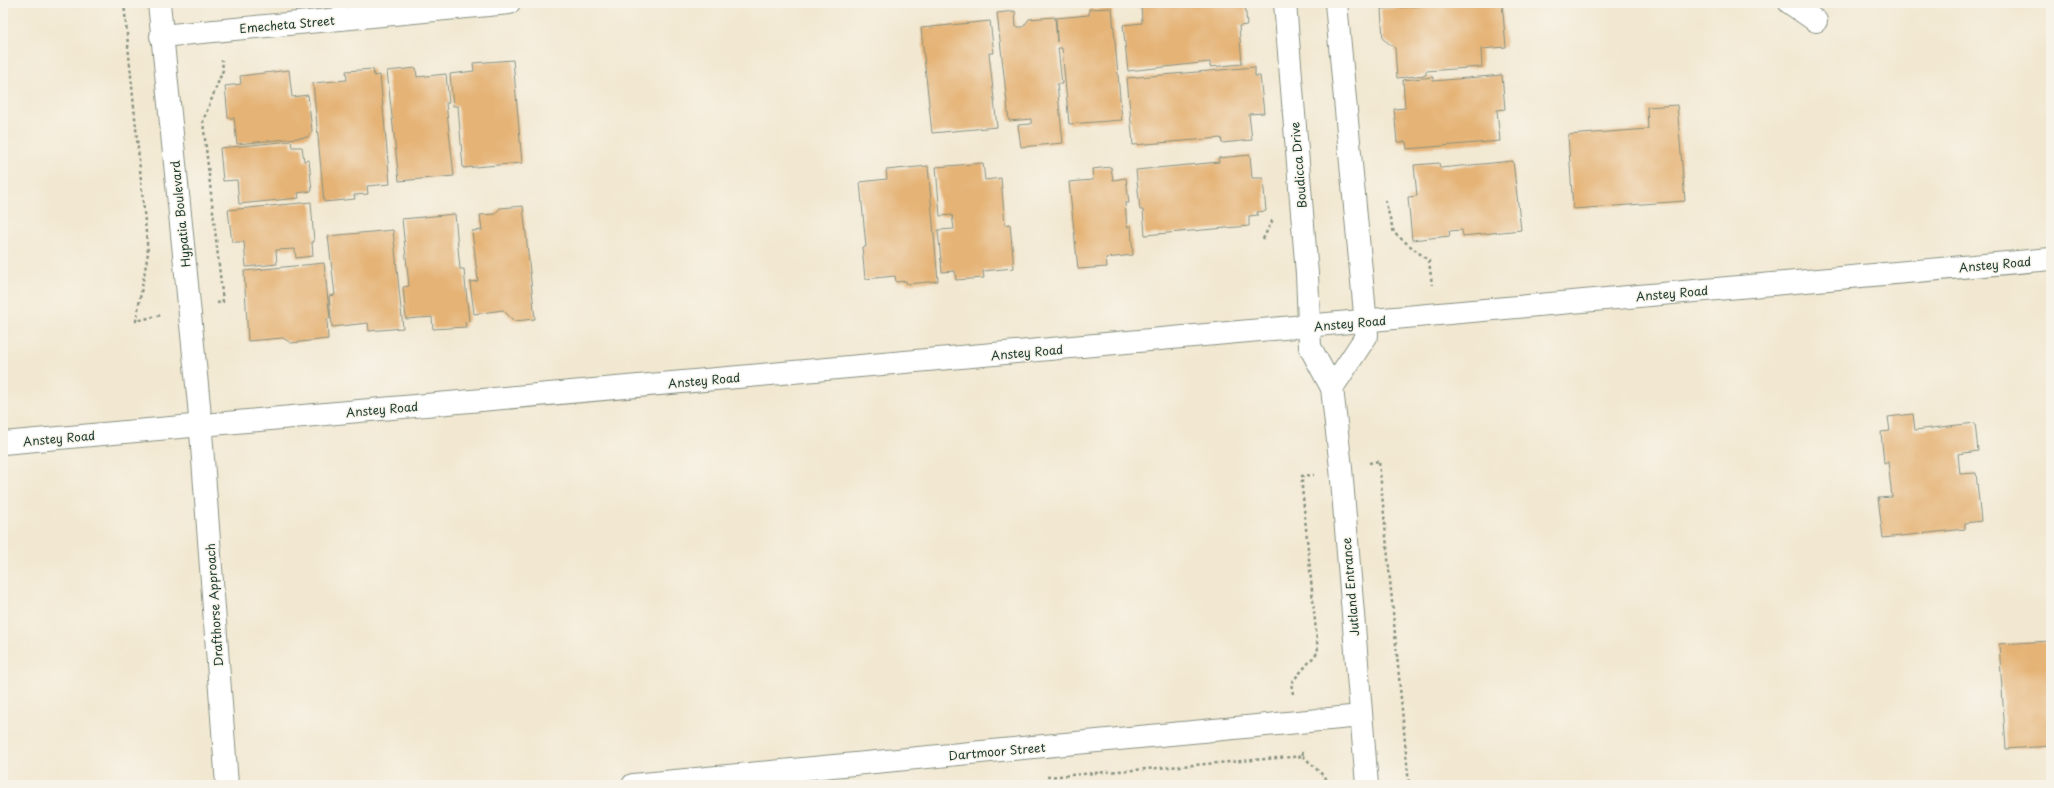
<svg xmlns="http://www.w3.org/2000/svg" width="2054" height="788" font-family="'Playpen Sans',sans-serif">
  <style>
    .building { fill: #e5b376 }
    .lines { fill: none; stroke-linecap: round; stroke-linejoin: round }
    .minor-casing { stroke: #889282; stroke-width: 24 }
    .tertiary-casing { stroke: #889282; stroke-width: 24 }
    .path { stroke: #889282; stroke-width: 2.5; stroke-dasharray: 3 3; stroke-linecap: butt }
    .minor { stroke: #fff; stroke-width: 22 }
    .tertiary { stroke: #fff; stroke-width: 22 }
    .labels { text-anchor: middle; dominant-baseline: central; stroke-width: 3; stroke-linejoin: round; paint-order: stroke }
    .street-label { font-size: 12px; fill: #1f3d34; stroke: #f7f3e8 }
  </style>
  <rect width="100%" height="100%" fill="#f7f3e8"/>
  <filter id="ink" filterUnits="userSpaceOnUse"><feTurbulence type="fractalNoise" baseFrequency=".025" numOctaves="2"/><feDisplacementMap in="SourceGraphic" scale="8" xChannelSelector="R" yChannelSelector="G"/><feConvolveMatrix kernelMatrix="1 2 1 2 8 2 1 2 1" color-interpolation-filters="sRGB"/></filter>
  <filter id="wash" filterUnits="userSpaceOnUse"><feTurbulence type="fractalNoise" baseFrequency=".012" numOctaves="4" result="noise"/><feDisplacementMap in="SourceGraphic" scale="16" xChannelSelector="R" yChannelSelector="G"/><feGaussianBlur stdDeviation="0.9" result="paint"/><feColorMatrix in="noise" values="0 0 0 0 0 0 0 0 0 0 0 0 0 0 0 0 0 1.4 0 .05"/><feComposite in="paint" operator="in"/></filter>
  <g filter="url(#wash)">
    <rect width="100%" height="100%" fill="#f2e8d1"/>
    <g id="blocks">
      <g class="building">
        <polygon points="1141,3 1245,3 1247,25 1239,26 1242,64 1210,67 1210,62 1128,71 1123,25 1142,23"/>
        <polygon points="1457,3 1502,3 1506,47 1481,49 1482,67 1426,71 1426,75 1397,78 1395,48 1383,39 1381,9"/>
        <polygon points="1112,8 1122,120 1069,124 1062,48 1058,48 1062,84 1057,84 1063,143 1021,147 1018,125 1031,124 1031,119 1009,121 997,13 1015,11 1016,27 1023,27 1029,19 1055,17 1057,42 1056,18 1089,15 1089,9"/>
        <polygon points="990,21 994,53 989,53 997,127 932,133 921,28"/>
        <polygon points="513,60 522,163 463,168 458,106 453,106 450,74 474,71 473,63"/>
        <polygon points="1255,67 1255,76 1260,76 1264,113 1249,114 1252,140 1222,143 1221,138 1133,145 1127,78"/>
        <polygon points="416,68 417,77 446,74 449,103 446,103 454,176 399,181 387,71"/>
        <polygon points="373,69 374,76 380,75 390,184 367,186 368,194 354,195 355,199 324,202 313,83 347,80 346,71"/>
        <polygon points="289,70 292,97 308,95 312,131 308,137 237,144 234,118 228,118 225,86 241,84 240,76"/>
        <polygon points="1502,75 1505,109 1497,110 1500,141 1407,149 1406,142 1397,142 1394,109 1405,108 1403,80 1433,77 1433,81"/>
        <polygon points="1677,105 1685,201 1573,209 1568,135 1648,129 1647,107"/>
        <polygon points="291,141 292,147 302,147 304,161 309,160 312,191 298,193 299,198 239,204 237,180 223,181 220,148"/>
        <polygon points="1250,155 1252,178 1263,178 1266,211 1257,212 1258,215 1249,216 1249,226 1145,235 1143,210 1140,210 1136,170 1219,162 1218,158"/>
        <polygon points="1513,161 1521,230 1463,236 1462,230 1449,231 1450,236 1412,240 1408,197 1417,196 1414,165 1439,163 1440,168"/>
        <polygon points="983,163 985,180 1001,178 1005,225 1010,224 1014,268 983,271 984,278 956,280 955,271 942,272 938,230 954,229 952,215 940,216 936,167"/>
        <polygon points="928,166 938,281 907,284 906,281 896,282 895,276 865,279 862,247 866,247 860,182 887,179 886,170"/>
        <polygon points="1111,167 1113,180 1126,178 1129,203 1125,203 1127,227 1131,226 1133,255 1106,258 1107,267 1078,269 1069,182 1093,180 1092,169"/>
        <polygon points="311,202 314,242 312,242 313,256 296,258 295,249 276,250 277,264 246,267 244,242 232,242 228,210"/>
        <polygon points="523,206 535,319 514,321 503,310 474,314 470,282 478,281 472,231 482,230 480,215 495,214 500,208"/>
        <polygon points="455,214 460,269 464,269 469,321 465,322 466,327 433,329 432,317 406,319 403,287 409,286 402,219"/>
        <polygon points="393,230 403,328 369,331 368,323 332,327 329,296 335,295 328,236"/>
        <polygon points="324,263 330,319 327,319 328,339 291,343 283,338 248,341 244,271"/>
        <polygon points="1913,414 1915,430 1975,423 1978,451 1958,454 1960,474 1976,473 1981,521 1965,523 1965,529 1883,538 1878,498 1892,497 1888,462 1884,463 1881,432 1890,431 1888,417"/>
        <polygon points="2051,641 2051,746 2006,749 1999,644"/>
      </g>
    </g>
  </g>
  <g filter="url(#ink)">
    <use href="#blocks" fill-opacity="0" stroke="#889282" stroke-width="1"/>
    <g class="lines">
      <g class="minor-casing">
        <g id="minor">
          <polyline points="159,3 199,405 227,785"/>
          <polyline points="1285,3 1307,274 1310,347 1332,388 1341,468 1367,785"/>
          <polyline points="1790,3 1816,21"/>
          <polyline points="161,36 509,3"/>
          <polyline points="1332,388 1367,335 1336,3"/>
          <polyline points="633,785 1361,716"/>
        </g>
      </g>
      <g class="tertiary-casing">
        <polyline id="tertiary" points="3,443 2051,259"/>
      </g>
      <g class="path">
        <polyline points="124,3 148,253 136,321 161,315"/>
        <polyline points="1385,200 1394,233 1429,261 1432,285"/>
        <polyline points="1263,239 1273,219"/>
        <polyline points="217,303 223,302 203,121 223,70 222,60"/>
        <polyline points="1369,463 1379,461 1409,785"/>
        <polyline points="1293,694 1291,683 1318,652 1302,487 1302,476 1314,475"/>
        <polyline points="1303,756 1333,785"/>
        <polyline points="1047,777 1303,756 1302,750"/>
      </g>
      <use href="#minor" class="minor"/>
      <use href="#tertiary" class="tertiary"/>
    </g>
  </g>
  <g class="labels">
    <g class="street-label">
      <text transform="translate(287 24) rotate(-5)">Emecheta Street</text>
      <text transform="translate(1298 165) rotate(-95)">Boudicca Drive</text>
      <text transform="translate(180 214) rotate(-96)">Hypatia Boulevard</text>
      <text transform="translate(1995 264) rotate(-5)">Anstey Road</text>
      <text transform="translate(1672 293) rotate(-5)">Anstey Road</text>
      <text transform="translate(1350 323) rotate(-5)">Anstey Road</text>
      <text transform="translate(1027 352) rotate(-5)">Anstey Road</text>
      <text transform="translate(704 380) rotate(-5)">Anstey Road</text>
      <text transform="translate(382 409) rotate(-5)">Anstey Road</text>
      <text transform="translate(59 438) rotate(-5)">Anstey Road</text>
      <text transform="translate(1350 587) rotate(-95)">Jutland Entrance</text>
      <text transform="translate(214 605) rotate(-94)">Drafthorse Approach</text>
      <text transform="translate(997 751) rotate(-5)">Dartmoor Street</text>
    </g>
  </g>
  <rect width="2054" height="788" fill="none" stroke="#f7f3e8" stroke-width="16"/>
</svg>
